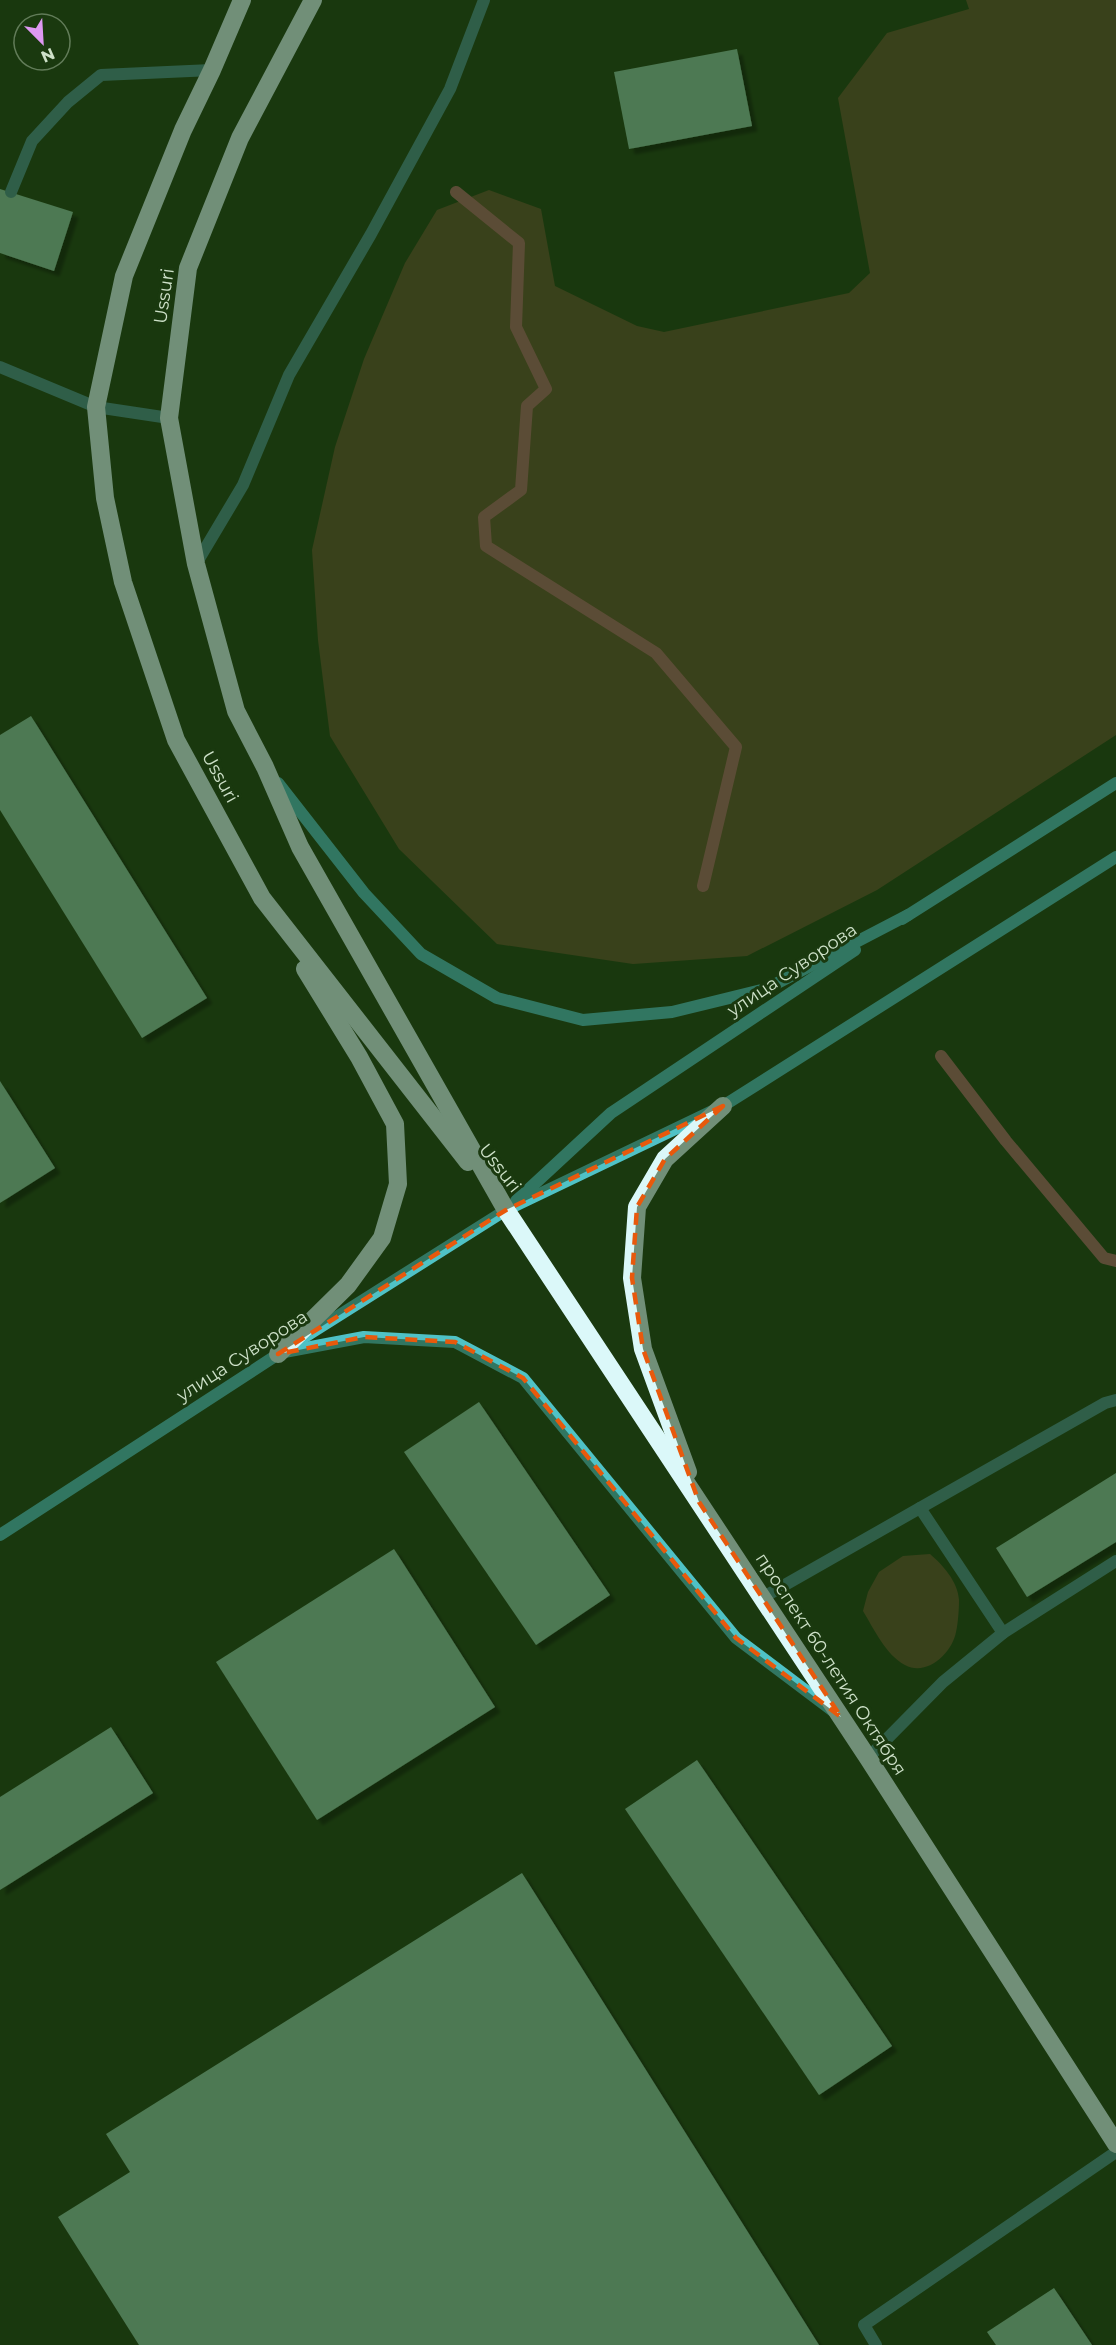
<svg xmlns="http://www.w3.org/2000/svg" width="1116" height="2345" font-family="Montserrat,sans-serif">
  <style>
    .green { fill: #614c2a }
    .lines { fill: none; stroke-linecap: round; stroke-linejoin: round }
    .stream { stroke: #ac6567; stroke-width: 12 }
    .building { fill: #8dc7a6; filter: url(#shadow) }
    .lane { stroke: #4a8d8f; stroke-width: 12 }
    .secondary { stroke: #4fc2c6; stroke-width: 12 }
    .highway { stroke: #dbf8f9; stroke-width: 18 }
    .marked { fill: none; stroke: #e8590c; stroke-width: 4.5; stroke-dasharray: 12 8; stroke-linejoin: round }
    .labels { text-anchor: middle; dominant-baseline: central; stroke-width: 6; stroke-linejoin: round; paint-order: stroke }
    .street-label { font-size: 18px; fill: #cee1c9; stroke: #1a390f }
  </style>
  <defs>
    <filter id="shadow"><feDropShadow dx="5.5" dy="5.5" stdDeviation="1.5" flood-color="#0009"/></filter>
  </defs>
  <rect width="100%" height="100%" fill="#1a390f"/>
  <g class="green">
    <polygon points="966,0 1116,0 1116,735 877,890 747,956 633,964 497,944 399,849 330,736 318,640 312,550 335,447 364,359 405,263 437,210 489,190 541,209 555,286 637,326 664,332 849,293 870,273 838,98 887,33 969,9"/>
    <path d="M930,1554C943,1565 958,1582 959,1600C959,1609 958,1623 956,1632C952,1653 927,1677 905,1665C886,1655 874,1629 863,1611L868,1592L879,1572L903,1556Z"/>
  </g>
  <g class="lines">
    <g class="stream">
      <polyline points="456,192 519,243 516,327 546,389 527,406 521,490 484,517 486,546 656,653 736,747 703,886"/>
      <polyline points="941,1056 1006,1141 1104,1258 1116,1261"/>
    </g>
  </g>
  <g class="building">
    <polygon points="737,49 752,126 629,149 614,72"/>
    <polygon points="0,189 73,212 54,271 0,253"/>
    <polygon points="31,716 207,998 142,1038 0,810 0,735"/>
    <polygon points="0,1081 55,1168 0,1203"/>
    <polygon points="479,1402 610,1595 536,1645 404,1452"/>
    <polygon points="1116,1473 1116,1542 1027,1597 996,1548"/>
    <polygon points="394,1549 495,1707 317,1820 216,1662"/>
    <polygon points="111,1727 153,1793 0,1890 0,1797"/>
    <polygon points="697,1760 892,2046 819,2095 625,1809"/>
    <polygon points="522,1873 819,2345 139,2345 58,2217 130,2172 106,2134"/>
    <polygon points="1054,2288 1092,2345 996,2345 987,2332"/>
  </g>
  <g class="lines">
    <g class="lane">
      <polyline points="11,192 32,141 68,102 101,75 212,70"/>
      <polyline points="0,367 96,407 169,418"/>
      <polyline points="196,564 243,485 289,375 371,234 450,89 484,0"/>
      <polyline points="920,1508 1105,1403 1116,1400"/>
      <polyline points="762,1598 920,1508 1003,1633 943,1682 868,1758"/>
      <polyline points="1003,1633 1116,1561"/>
      <polyline points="876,2345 864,2325 1116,2152"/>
    </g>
    <g class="secondary">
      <polyline points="278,783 364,893 421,954 497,998 583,1020 672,1012 766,989 908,915"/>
      <polyline points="902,919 1116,783"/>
      <polyline points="516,1201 611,1113 855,950"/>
      <polyline points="300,1340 506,1210 723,1106 1116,857"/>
      <polyline points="279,1353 364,1337 455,1342 523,1378 736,1638 833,1711"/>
      <polyline points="0,1535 283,1351"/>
    </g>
    <g class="highway">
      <polyline points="242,0 212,70 183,130 124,276 96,407 105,498 123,582 176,740 262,898 468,1162"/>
      <polyline points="313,0 240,138 188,268 169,418 196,564 236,711 265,767 300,847 506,1210 868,1758 1116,2144"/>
      <polyline points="278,1354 348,1285 382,1238 398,1184 395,1124 359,1057 305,969"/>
      <polyline points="688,1472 643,1349 632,1278 637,1207 665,1159 723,1106"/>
    </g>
  </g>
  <path d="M0 0H1116V2345H0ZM723,1106L665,1159L637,1207L632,1278L643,1349L699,1502L841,1717L736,1638L523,1378L455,1342L364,1337L278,1354L506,1210Z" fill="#1a390f" fill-opacity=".55" fill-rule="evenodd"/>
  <path class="marked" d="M723,1106L665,1159L637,1207L632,1278L643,1349L699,1502L841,1717L736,1638L523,1378L455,1342L364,1337L278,1354L506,1210Z"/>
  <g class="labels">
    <g class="street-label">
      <text transform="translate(164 296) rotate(-82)">Ussuri</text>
      <text transform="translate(220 777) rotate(61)">Ussuri</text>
      <text transform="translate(792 970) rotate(-34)">улица Суворова</text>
      <text transform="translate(500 1168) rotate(52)">Ussuri</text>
      <text transform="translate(242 1356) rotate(-33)">улица Суворова</text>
      <text transform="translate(831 1664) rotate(57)">проспект 60-летия Октября</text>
    </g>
  </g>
  <g transform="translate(42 42) rotate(156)"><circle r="28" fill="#1a390f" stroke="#627c59" stroke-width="1.5"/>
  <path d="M0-4.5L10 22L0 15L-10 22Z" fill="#de98f2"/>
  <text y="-9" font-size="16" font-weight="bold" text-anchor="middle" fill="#cee1c9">N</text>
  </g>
</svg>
